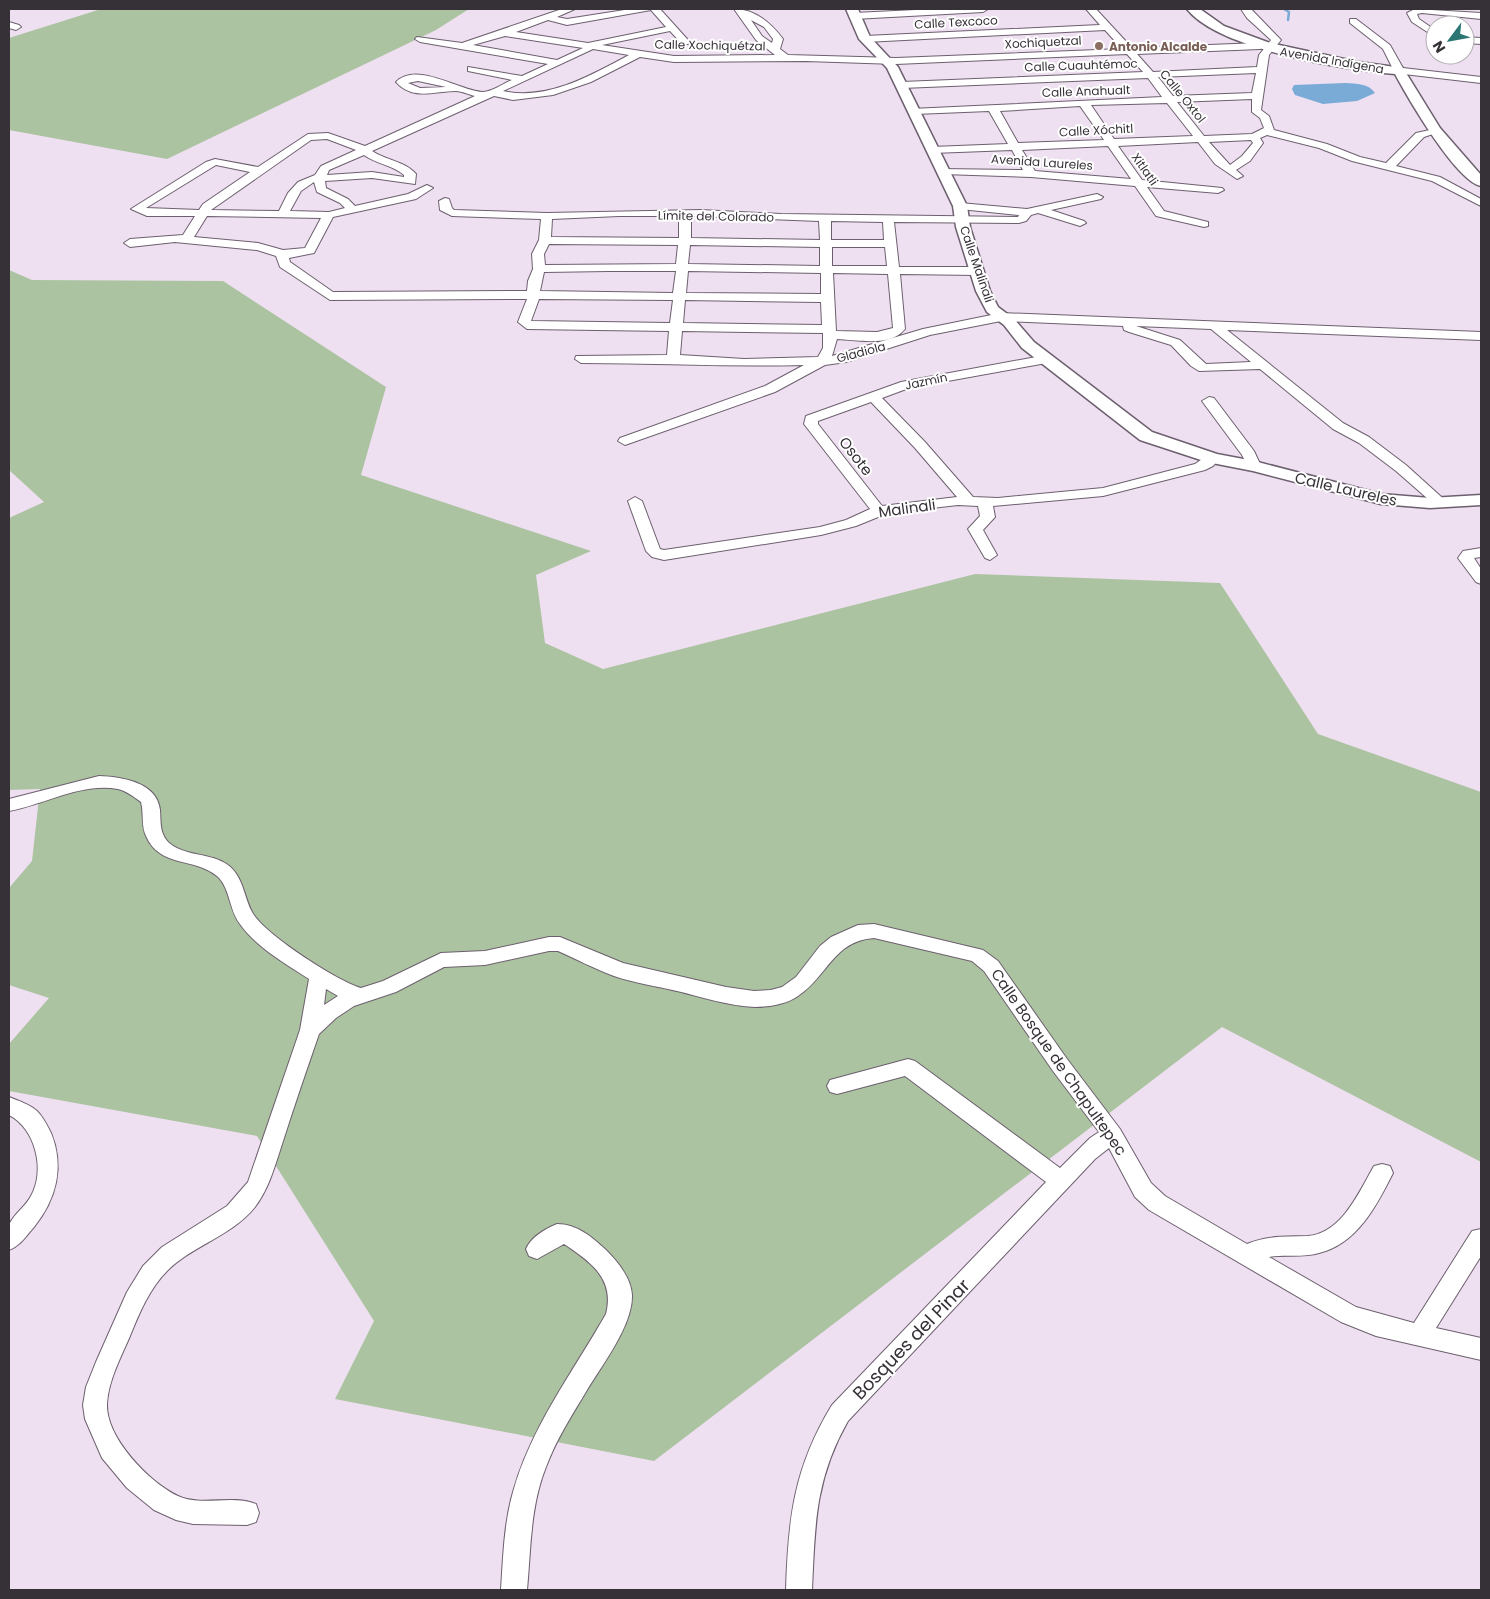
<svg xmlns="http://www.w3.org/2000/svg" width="1490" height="1599" font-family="Poppins,sans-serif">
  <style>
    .green { fill: #abc3a1 }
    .water { fill: #79abd6 }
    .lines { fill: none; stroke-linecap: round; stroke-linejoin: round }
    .stream { stroke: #79abd6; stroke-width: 2.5 }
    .minor-casing { stroke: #6c5f6e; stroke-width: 2 }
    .tertiary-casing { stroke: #6c5f6e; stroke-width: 3 }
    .minor { fill: #fff; fill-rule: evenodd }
    .tertiary { fill: #fff; fill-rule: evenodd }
    .education-dot { fill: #8d6e63; stroke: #fff; stroke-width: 2 }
    .labels { text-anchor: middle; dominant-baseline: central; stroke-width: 4; stroke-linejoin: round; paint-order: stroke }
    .far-street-label { font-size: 12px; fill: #363037; stroke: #fff }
    .far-education-label { font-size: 12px; font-weight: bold; fill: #785e54; stroke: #fff; text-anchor: start }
    .street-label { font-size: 15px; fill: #363037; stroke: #fff }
    .near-street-label { font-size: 18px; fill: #363037; stroke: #fff }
  </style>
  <rect width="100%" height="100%" fill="#efe0f1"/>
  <g class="green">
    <polygon points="101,9 469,9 436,30 167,159 9,130 9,38"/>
    <polygon points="9,270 32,280 223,281 386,387 361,475 591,551 536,575 545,643 603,669 975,574 1220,583 1318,734 1481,792 1481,1162 1222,1027 654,1461 335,1399 374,1321 257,1136 9,1091 9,1044 49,998 9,985 9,888 32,861 40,789 9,790 9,518 44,502 9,470"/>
  </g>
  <path class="water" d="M1345,83C1357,84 1368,83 1375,93L1357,101L1323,104L1295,95L1292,89L1294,85Z"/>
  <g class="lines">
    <polyline class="stream" points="1284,9 1289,12 1288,20"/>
    <g class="minor-casing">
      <g id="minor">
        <path d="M562,9H575L557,17L567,19L631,9H660L688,40V44H682L670,31L602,45L674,56L775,55L756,40L734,9C755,9 771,23 783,39L780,49L788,55L896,58L1122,49L1105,30L865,42L860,39L865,36L1100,25L1086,9H1096L1132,48L1260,43L1265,46L1260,49L1137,54L1153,72L1257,67L1259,55L1271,40L1247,18L1241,9H1251L1281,40L1269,55L1261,110L1269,116L1274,130L1327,144L1360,157L1386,163L1416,133L1439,128V132L1424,137L1396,166L1440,177L1481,199V206L1432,181L1352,161L1319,148L1267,135L1260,138L1263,143L1250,161L1236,170L1243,176L1237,179L1215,164L1198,142L1118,146L1142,180L1222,188L1224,190L1218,193L1147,187L1164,211L1208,222V226L1204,227L1156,216L1135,186L1031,177L943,174L939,173V169L1023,170L1012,150L932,153L927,150L932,147L1008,144L989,111L915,114L910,111L911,109L1162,97L1148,78L902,88L897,85L902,82L1143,72L1127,54L896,64L806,61L674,62L640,57L591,82L553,95L513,100L494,96L372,151C385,160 405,161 416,174L415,184L372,178L325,181L326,188L348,199L355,206L408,194L427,185L433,188L416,199L333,217L314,253L289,258L290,262L333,292L527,291L528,281L533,269L532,254L539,240L541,219L452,216L440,210L439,201L445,198L449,199L452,208L454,210L547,213L701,210L781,214L1018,217L1019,215L960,209L954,206L960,203L1027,209L1097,194L1103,197L1101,199L1051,210L1084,221L1086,223L1080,226L1038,213L1031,215L1026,221L1019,223L894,222L899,267H978L984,271L978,275L900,274L905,329C891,347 857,340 837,339L832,356L923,329L1001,313L1481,332V340L1227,330L1343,423L1369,437L1406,465L1448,503L1446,506H1436L1396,471L1359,443L1333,429L1260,369L1199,371L1191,366L1171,345L1129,332L1124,330L1123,326L1001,321L930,335L846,362L825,365L775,392L625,445L618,441L620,438L765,386L804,365C730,367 655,363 581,363L575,359L576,356L667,355L669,331L527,329L518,322L527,299L330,300L280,267L276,256L257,250L175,242L130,247L124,243L130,239L183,235L195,216H147L131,209L206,162L215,159L258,167L308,134L328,133L365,146L475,96C470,95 462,91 456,91C435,91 413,101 396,82C417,61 459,91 483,92C492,92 504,83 512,80L468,71V67L522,76L548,64L420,42L415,39L417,37L462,43ZM651,10L666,27L588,43L516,32L548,20L567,25ZM751,20L764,27L773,39L772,43L762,36ZM505,36L583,48L557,60L473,45ZM593,49L629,55C592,75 547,101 503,91ZM1256,73L1252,93L1173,96L1158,77ZM418,81L446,87L420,88L408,83ZM1252,99V112L1260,118L1264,128L1252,134L1204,136L1177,102ZM1167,103L1193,136L1114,139L1091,105ZM1080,106L1104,140L1018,143L1000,111ZM327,139L356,150L321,166L315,175L298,182L288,193L279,211L211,210L311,140ZM1251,140L1253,143L1242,156L1230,165L1209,142ZM1108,146L1131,179L1035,171L1022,150ZM364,155C376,164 393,165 404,175V177L372,172L327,175L329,170ZM216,165L250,172L203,204L199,210L146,208ZM314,182L317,192L340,203L345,208L329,212L290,211L301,191ZM207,216L321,218L305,248L283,250L258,243L194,237ZM619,216H679V238L551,237L552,219ZM691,216L819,221L820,240L691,238ZM831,221L883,222L884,240H831ZM549,244L678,245L676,264L545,265L544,254ZM690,245L820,247V266L688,264ZM832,247H885L887,266H832ZM609,271H676L673,293L540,291L544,272ZM688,271L821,273V294L686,293ZM833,273L888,274L893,328L877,332L836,331ZM539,299L673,300L670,323L531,321ZM685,300L821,302L822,325L683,323ZM1136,326L1211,329L1251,362L1206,364L1180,340ZM682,331L823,333V348L818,357L744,359L680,355Z"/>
        <polygon points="936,9 988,9 983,12 854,19 849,16 854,13"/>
        <polygon points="1415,9 1481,13 1481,19 1422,13 1417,14 1419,19 1435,30 1435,37 1412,22 1407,13"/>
        <polygon points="1350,19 1356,19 1390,45 1403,68 1481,77 1481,83 1395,73 1383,49 1350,23"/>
        <polygon points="9,22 19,25 21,27 16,30 9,28"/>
        <polygon points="1465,37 1481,38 1481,44 1465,43"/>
        <path d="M1047,355L1053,359L1052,362L909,388L882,398L925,442L973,497L998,498L1103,488L1195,464L1208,455H1218L1220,458L1213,466L1205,470L1103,496L993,506L995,517L983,530L997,555L990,560L985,558L968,529L980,516L978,506L958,505L888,513L856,526L821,535L664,560L652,557L646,551L628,501L635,497L642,501L660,549L664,550L820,527L846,520L870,509L804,424L806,416L901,382ZM871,402L915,448L957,497L882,506L818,424V421Z"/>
        <polygon points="1209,397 1214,398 1254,451 1261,466 1259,469 1249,469 1242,455 1202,401"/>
        <polygon points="1481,548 1481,557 1474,558 1481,569 1481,584 1476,582 1458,558 1463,551"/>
        <path d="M99,776C122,777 157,782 160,810C161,821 159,832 168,842C184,857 210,852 228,865C243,876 244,897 252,912C264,934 336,980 361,988L383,981L441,953L485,951L549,937H560L623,963L726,987L754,991L771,990L782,987L796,977L820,946L831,937L858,925L874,924L983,950L998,961L1067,1059L1120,1129L1151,1183L1165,1196L1247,1244C1268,1235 1286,1237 1308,1236C1342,1233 1359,1192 1374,1166L1382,1164L1390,1166L1393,1173C1377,1205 1357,1244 1319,1253C1303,1258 1285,1254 1269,1257L1356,1307L1414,1323L1472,1231L1481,1229V1256L1436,1328L1481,1338V1360L1376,1336L1341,1322L1149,1210L1135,1197L1109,1148L1095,1159L848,1421C815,1479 815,1525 812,1590H786C788,1519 794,1467 832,1405L1046,1182L905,1076L837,1094L830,1092L827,1086L830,1080L908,1059L915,1061L1060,1168L1090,1138L1099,1132L1053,1071L984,971L972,961L874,938C833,941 828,976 798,996C787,1004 769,1007 755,1007C729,1006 702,997 677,991C656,986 634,983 614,976C595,969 576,959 558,951H549L485,965L444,967L396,992L354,1006L336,1018L319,1034C307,1069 295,1103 284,1138C276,1162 270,1187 255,1207C232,1236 193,1245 167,1271C149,1289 139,1314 130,1336C121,1357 108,1381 107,1404C106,1438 149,1482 178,1496C202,1507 231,1494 256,1504L259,1513L256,1522L247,1525L193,1524L176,1520L154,1510L127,1488L102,1458L85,1419L83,1405L86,1387L96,1362L127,1292L143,1266L162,1247L227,1206L248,1182L300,1030L309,979C286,964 256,947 240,924C229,910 230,887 217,876C194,857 160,868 146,836C141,826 144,813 141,802C134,797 127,791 118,789C82,782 43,805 9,811V799ZM326,989L338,996L324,1005Z"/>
        <path d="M9,1097C19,1101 29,1104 37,1111C43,1117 47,1125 51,1133C65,1167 56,1200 34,1227C26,1236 20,1246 9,1250C9,1243 6,1229 10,1223C15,1213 26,1206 31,1196C46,1170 35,1128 9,1115Z"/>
        <path d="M557,1224C577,1224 592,1237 606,1250C618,1262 631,1278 632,1295C633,1325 602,1365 587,1390C572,1415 556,1440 546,1467C530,1507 531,1548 527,1590H501C503,1558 504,1523 513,1492C531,1427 573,1372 606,1314C615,1279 591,1262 564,1244L537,1259L529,1256L526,1249C531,1237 545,1229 557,1224Z"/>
      </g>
    </g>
    <g class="tertiary-casing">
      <g id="tertiary">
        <polygon points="846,9 858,9 870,37 898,67 967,206 970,227 990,291 998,307 1014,319 1034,342 1152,432 1217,454 1254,461 1381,494 1430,498 1481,495 1481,505 1430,508 1381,504 1253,471 1207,462 1140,440 1022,348 1004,325 987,312 976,291 956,227 953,206 887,68 859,39"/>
        <path d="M1187,9H1200L1224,26L1270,43L1358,62L1403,68L1440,128L1481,175V186C1456,181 1408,98 1395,74C1345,70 1218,49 1187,9Z"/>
      </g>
    </g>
    <use href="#minor" class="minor"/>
    <use href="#tertiary" class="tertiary"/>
  </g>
  <circle class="education-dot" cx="1099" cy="46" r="5"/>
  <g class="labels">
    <g class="far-street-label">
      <text transform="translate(956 22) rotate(-3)">Calle Texcoco</text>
      <text transform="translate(1043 42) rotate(-3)">Xochiquetzal</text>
      <text transform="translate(710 45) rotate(1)">Calle Xochiquétzal</text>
      <text transform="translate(1332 60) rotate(10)">Avenida Indígena</text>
      <text transform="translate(1081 65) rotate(-2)">Calle Cuauhtémoc</text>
      <text transform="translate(1086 91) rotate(-2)">Calle Anahualt</text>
      <text transform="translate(1183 96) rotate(51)">Calle Oxtol</text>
      <text transform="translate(1096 130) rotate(-3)">Calle Xóchitl</text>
      <text transform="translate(1042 162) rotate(4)">Avenida Laureles</text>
      <text transform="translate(1145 169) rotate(55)">Xitlatli</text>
      <text transform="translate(716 216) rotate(1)">Límite del Colorado</text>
      <text transform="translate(977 264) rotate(71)">Calle Malinali</text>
      <text transform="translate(861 352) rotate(-15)">Gladiola</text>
      <text transform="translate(926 381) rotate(-12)">Jazmín</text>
    </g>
    <g class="far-education-label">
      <text x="1109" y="46">Antonio Alcalde</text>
    </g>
    <g class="street-label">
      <text transform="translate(856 456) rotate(52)">Osote</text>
      <text transform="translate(1346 489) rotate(13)">Calle Laureles</text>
      <text transform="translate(907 508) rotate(-8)">Malinali</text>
      <text transform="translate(1059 1062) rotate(55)">Calle Bosque de Chapultepec</text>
    </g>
    <g class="near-street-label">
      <text transform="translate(911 1339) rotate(-46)">Bosques del Pinar</text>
    </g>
  </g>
  <rect width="1490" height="1599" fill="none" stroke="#363037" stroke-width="20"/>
  <g transform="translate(1450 40) rotate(238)"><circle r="24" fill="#ffffff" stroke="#afacaf"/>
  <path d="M0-4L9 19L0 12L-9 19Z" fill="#2b7573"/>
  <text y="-8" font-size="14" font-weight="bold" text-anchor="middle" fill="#363037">N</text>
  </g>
</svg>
